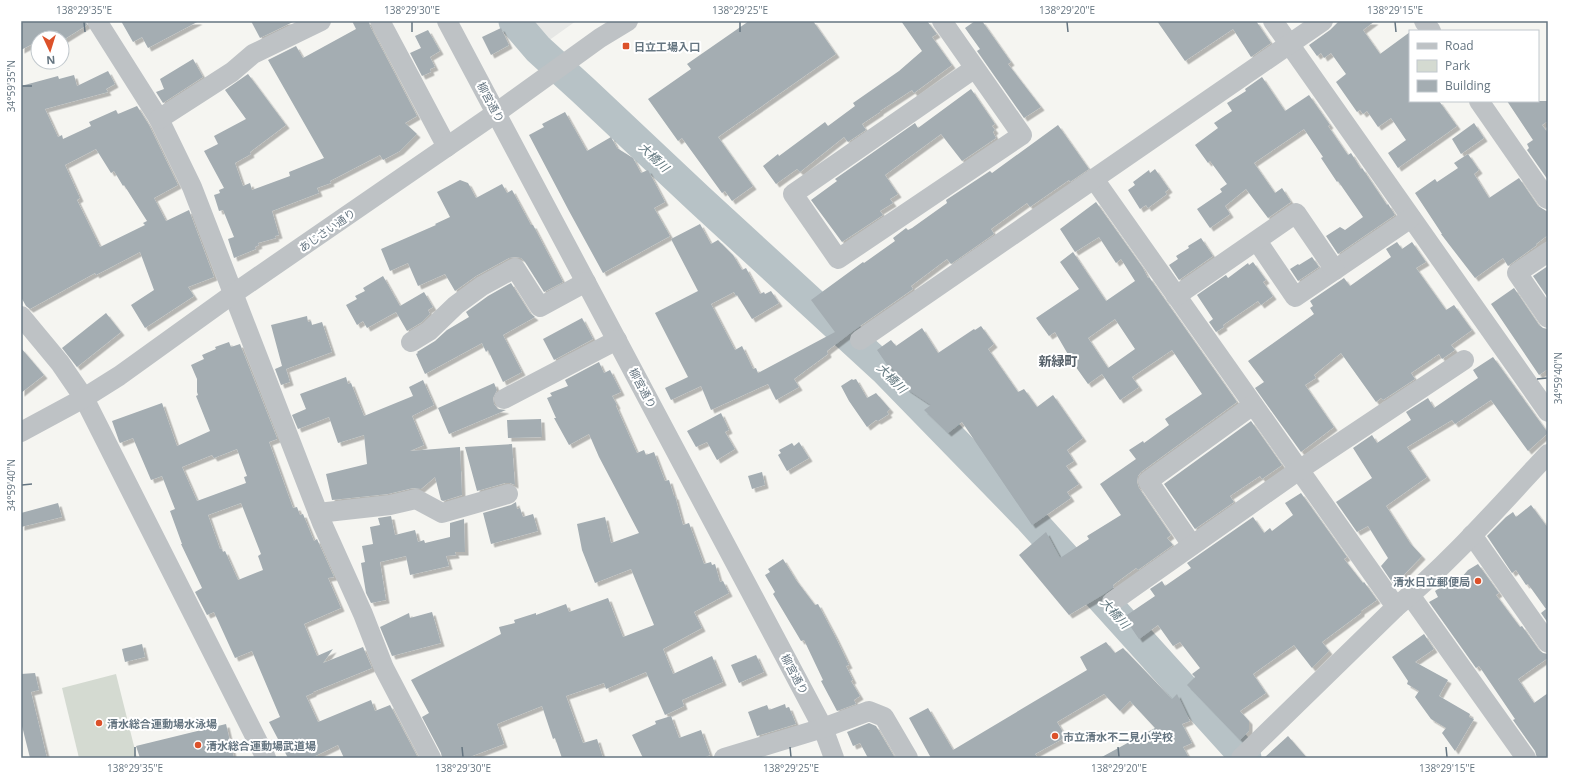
<svg xmlns="http://www.w3.org/2000/svg" width="1569" height="779" font-family="'Open Sans','Noto Sans JP',sans-serif">
  <style>
    .built { fill: #e6e7e5 }
    .green { fill: #d4dad1 }
    .lines { fill: none; stroke-linecap: round; stroke-linejoin: round }
    .river { stroke: #b7c2c6; stroke-width: 31 }
    .building { fill: #a4adb2; fill-rule: evenodd; filter: url(#shadow) }
    .minor { stroke: #bec2c5; stroke-width: 20 }
    .ticks { fill: none; stroke: #657581; stroke-width: 1.5 }
    .poi-dot { fill: #dc512a; stroke: #fff; stroke-width: 1.5 }
    .labels { text-anchor: middle; dominant-baseline: central; stroke-width: 4; stroke-linejoin: round; paint-order: stroke }
    .poi-label { font-size: 11px; font-weight: bold; fill: #657581; stroke: #fff; text-anchor: start }
    .street-label { font-size: 11px; fill: #657581; stroke: #fff }
    .water-label { font-size: 12px; font-style: italic; fill: #61777f; stroke: #fff }
    .quarter-label { font-size: 13px; font-weight: bold; fill: #535e67; stroke: #fff }
    .neatline { fill: none; stroke: #657581; stroke-width: 1.5 }
    .ticks-label { font-size: 10px; text-anchor: middle; fill: #657581 }
  </style>
  <defs>
    <filter id="shadow"><feDropShadow dx="3.5" dy="3.5" stdDeviation="0" flood-color="#0004"/></filter>
  </defs>
  <rect width="100%" height="100%" fill="#f5f5f1"/>
  <polygon class="built" points="515,21 576,21 541,46"/>
  <polygon class="green" points="116,674 137,758 79,758 62,688"/>
  <g class="lines">
    <polyline class="river" points="514,21 538,49 583,90 700,200 884,369 1030,519 1246,758"/>
  </g>
  <g class="building">
    <polygon points="21,21 86,21 87,25 63,40 57,31 43,38 38,38 38,41 21,50"/>
    <polygon points="121,21 199,21 148,48 142,37 133,42"/>
    <polygon points="251,21 295,21 260,38"/>
    <polygon points="352,21 369,21 370,26 417,116 405,123 417,134 400,151 383,160 380,155 330,181 331,183 317,188 319,193 272,211 279,235 275,236 276,238 258,243 259,245 255,247 256,249 234,258 228,239 234,237 223,210 219,211 214,195 220,193 219,190 224,188 204,151 218,144 214,136 246,119 225,90 248,74 286,125 250,152 251,154 235,163 243,186 250,183 252,190 290,176 289,172 324,158 268,60 296,46 303,58 356,29"/>
    <polygon points="749,21 813,21 836,54 718,137 753,186 732,201 725,191 722,193 682,138 678,141 648,99 691,69 687,64"/>
    <polygon points="901,21 927,21 937,34 932,37 952,65 914,93 912,90 880,111 880,112 862,124 866,130 848,142 844,137 800,172 797,169 776,184 763,166 778,154 779,156 825,122 828,126 855,106 853,103 899,71 922,51"/>
    <polygon points="975,21 982,21 1011,62 1008,64 1041,107 1024,118 977,51 980,49 965,28"/>
    <polygon points="1157,21 1256,21 1271,43 1251,57 1233,29 1185,61"/>
    <polygon points="1339,21 1375,21 1363,30 1380,54 1410,32 1410,101 1439,101 1457,126 1398,168 1388,153 1406,140 1391,118 1378,127 1367,111 1363,114 1360,110 1357,112 1336,82 1346,74 1331,53 1324,58 1321,53 1317,56 1309,45 1330,30"/>
    <polygon points="501,28 509,45 491,55 482,37"/>
    <polygon points="428,30 440,51 430,57 435,67 430,69 431,72 422,76 410,53 421,48 415,36"/>
    <polygon points="193,59 203,77 163,103 156,92 164,89 160,79"/>
    <path d="M108,71L115,84L106,89L108,92L45,109L58,137L62,135L63,139L91,126L89,122L116,110L118,114L137,106L149,125L178,185L154,198L166,221L189,210L214,277L188,287L194,296L145,328L131,305L154,290L140,252L96,275L95,273L30,309L26,306L21,297V86L58,76L59,79L74,75L77,86ZM96,149L111,173L114,171L123,186L124,185L147,221L143,223L145,225L100,247L77,200L80,198L65,165Z"/>
    <polygon points="1262,77 1285,111 1309,95 1330,125 1328,126 1348,155 1351,153 1361,169 1362,168 1387,205 1388,204 1395,215 1338,254 1326,236 1340,227 1345,230 1363,217 1338,181 1337,182 1321,158 1323,157 1304,129 1254,163 1275,193 1282,188 1291,202 1288,204 1268,218 1246,189 1225,206 1230,214 1210,228 1197,209 1222,192 1220,189 1227,184 1210,161 1208,163 1195,145 1218,128 1214,123 1232,111 1227,103 1246,91 1245,89"/>
    <polygon points="971,89 995,124 992,126 995,130 993,132 996,138 962,161 941,134 885,175 898,194 890,199 893,203 880,211 883,215 842,242 811,200 837,181 835,179 915,123 918,128"/>
    <polygon points="1507,101 1548,101 1548,121 1542,125 1548,133 1548,180 1527,150 1529,148 1527,144 1533,140"/>
    <polygon points="565,112 587,151 611,137 617,148 633,158 641,173 648,170 665,202 654,208 670,236 603,273 569,211 529,135 544,127 542,124"/>
    <polygon points="1474,123 1484,138 1461,154 1452,139"/>
    <polygon points="1058,125 1089,169 1070,182 1069,180 1030,207 1027,203 991,229 994,234 951,264 947,259 911,286 913,289 853,331 827,351 828,354 794,379 799,387 776,400 768,384 711,410 701,386 671,400 665,388 688,377 655,313 698,291 671,239 700,224 711,244 718,240 733,255 742,270 746,268 760,294 764,292 765,294 771,291 779,303 752,319 737,295 736,296 734,292 711,304 735,350 742,346 753,369 756,368 758,373 835,332 811,300 863,262 864,263 895,241 893,238 906,228 908,230 912,228 947,203 946,200 990,171 992,173"/>
    <polygon points="1468,154 1479,170 1474,174 1489,198 1519,178 1538,206 1548,212 1548,235 1536,244 1537,245 1508,266 1503,258 1475,278 1441,234 1442,234 1415,193 1435,179 1437,182 1458,168 1454,163"/>
    <polygon points="1155,169 1169,189 1165,192 1167,194 1148,208 1146,205 1140,209 1128,190 1135,185 1133,182 1149,170 1150,173"/>
    <polygon points="460,180 468,183 476,198 502,184 507,193 512,190 531,225 533,225 563,282 544,292 525,262 521,258 515,257 509,258 476,276 455,291 445,274 418,286 408,263 390,271 381,249 436,225 435,224 450,217 437,192"/>
    <path d="M1096,202L1143,268L1148,278L1149,277L1237,402L1141,472L1138,476L1137,482L1139,488L1171,535L1167,538L1173,545L1138,570L1136,568L1113,585L1114,587L1104,594L1069,615L1019,555L1046,532L1060,558L1089,539L1087,536L1121,515L1100,484L1136,459L1129,450L1143,441L1144,443L1169,425L1165,419L1202,394L1172,350L1132,377L1139,387L1120,400L1102,374L1088,384L1073,363L1055,332L1049,336L1036,318L1079,289L1060,262L1073,252L1106,301L1135,281L1121,259L1116,263L1099,237L1075,252L1060,229ZM1115,319L1135,349L1108,368L1088,338Z"/>
    <polygon points="1201,238 1213,256 1179,280 1169,265 1178,259 1176,256 1189,248 1188,246"/>
    <polygon points="1397,242 1402,249 1412,242 1426,262 1416,268 1446,310 1454,305 1472,330 1451,345 1455,350 1442,359 1439,354 1411,373 1415,379 1383,400 1381,398 1376,402 1341,353 1314,375 1316,378 1305,385 1334,427 1301,452 1255,388 1264,382 1248,361 1314,314 1310,308 1313,306 1310,301 1344,278 1350,286 1391,257 1386,249"/>
    <polygon points="1312,257 1319,267 1298,281 1290,269 1298,264 1299,265"/>
    <polygon points="1253,262 1266,280 1263,282 1273,296 1261,305 1258,301 1223,325 1224,327 1216,332 1209,322 1213,319 1197,295 1226,275 1228,278 1248,263 1249,265"/>
    <polygon points="1548,266 1548,298 1533,276"/>
    <polygon points="383,276 400,306 424,292 433,307 428,310 430,314 422,322 407,331 396,312 367,328 363,321 357,325 346,305 357,299 355,296 365,291 363,288"/>
    <polygon points="511,283 530,313 535,317 503,335 522,372 503,382 488,350 486,352 482,343 425,374 416,354 418,353 417,352 435,341 447,330 469,317 466,312 488,296"/>
    <polygon points="1514,288 1539,325 1543,328 1548,329 1548,369 1539,375 1491,304"/>
    <polygon points="106,313 121,332 77,367 62,348"/>
    <polygon points="307,316 308,322 311,321 312,325 322,322 332,352 286,369 290,382 281,385 275,369 282,366 271,325"/>
    <polygon points="582,318 593,339 554,360 543,339"/>
    <polygon points="981,326 994,344 988,349 1018,392 1024,389 1037,407 1053,395 1083,438 1067,450 1074,461 1066,466 1079,484 1067,492 1071,498 1032,525 962,422 948,433 924,410 931,405 907,389 892,368 890,369 877,350 891,340 896,346 922,328 938,353 974,329 975,330"/>
    <path d="M229,342L231,347L240,344L277,438V439L269,442L293,508L297,507L300,515L303,514L314,541L317,539L334,577L328,578L341,608L304,624L317,656L333,649L323,663L363,647L372,668L313,692V693L306,696L318,722L371,700L375,711L390,705L418,758H344L338,745L311,758H288L269,722L280,717L252,651L235,658L214,612L207,615L195,592L202,588L181,544H182L170,511L175,509L162,476L151,480L133,438L120,443L119,441L112,421L162,403L177,446L210,431L196,396L198,395L197,392V379L191,365L204,359L202,355L216,349L215,347ZM237,449L247,476L244,477L246,483L197,501L182,467L212,455L214,458ZM241,503L261,554L258,556L263,570L238,580L225,551L223,552L221,548L220,549L208,515Z"/>
    <polygon points="21,348 44,375 21,393"/>
    <polygon points="1493,357 1548,433 1528,451 1491,400 1455,424 1452,420 1407,447 1427,477 1386,506 1410,543 1422,556 1394,585 1381,566 1388,558 1368,526 1357,532 1336,502 1372,478 1353,448 1372,435 1377,443 1411,420 1406,412 1428,398 1434,408 1478,378 1473,370"/>
    <polygon points="599,362 604,373 610,370 621,392 612,396 617,405 616,406 637,453 644,450 646,455 654,452 665,481 669,480 674,496 675,496 683,525 689,523 704,564 711,562 712,565 715,564 720,582 723,581 729,593 694,612 702,628 663,649 673,674 712,656 723,682 682,700 684,706 665,715 646,672 606,689 604,683 566,696 583,743 597,739 603,758 562,758 555,738 553,739 542,706 497,724 504,744 467,758 442,758 441,753 422,717 429,713 411,680 501,634 499,627 515,623 514,620 536,613 536,615 566,604 569,612 608,598 623,637 654,625 631,569 595,583 582,550 577,524 605,517 611,543 639,533 599,457 589,434 569,445 554,418 556,418 547,398 552,396 550,393 568,386 565,380"/>
    <polygon points="346,377 348,384 351,383 364,416 413,396 409,387 423,380 434,405 412,416 424,445 410,451 460,447 462,495 443,501 441,500 435,477 421,489 413,488 388,494 332,500 326,474 367,464 364,435 338,443 329,417 298,429 292,415 306,409 300,394"/>
    <polygon points="852,379 853,380 856,379 867,398 876,393 890,409 887,412 889,414 878,421 876,420 867,427 849,401 841,386"/>
    <polygon points="494,383 497,390 493,398 494,404 498,409 506,410 449,434 438,408"/>
    <polygon points="721,413 729,430 725,432 735,449 717,460 707,442 696,447 687,431"/>
    <polygon points="541,419 542,437 508,438 507,420"/>
    <polygon points="1251,421 1282,465 1262,479 1260,476 1230,496 1234,502 1195,529 1164,484"/>
    <polygon points="799,442 809,458 787,471 778,455 781,453 779,450 792,443 794,446"/>
    <polygon points="512,444 515,485 510,483 505,483 477,491 465,447"/>
    <polygon points="762,472 765,485 752,489 748,476"/>
    <polygon points="1301,493 1347,557 1344,559 1363,583 1364,582 1377,600 1361,611 1361,613 1322,642 1329,651 1312,668 1294,645 1253,674 1266,693 1240,711 1249,721 1249,731 1240,740 1187,685 1195,677 1192,674 1200,668 1180,642 1173,646 1158,625 1139,639 1124,617 1155,596 1150,589 1162,581 1165,586 1191,568 1187,563 1253,517 1264,533 1270,528 1272,531 1293,515 1285,503"/>
    <polygon points="516,502 517,509 520,508 523,517 533,514 538,531 491,544 483,513 511,505"/>
    <polygon points="58,503 62,517 21,527 21,513"/>
    <polygon points="1531,505 1548,528 1548,623 1541,613 1546,609 1528,584 1526,585 1516,570 1512,573 1487,536 1506,517 1513,512 1516,517"/>
    <polygon points="391,516 395,535 415,530 418,542 424,540 425,543 450,537 450,523 464,519 465,552 455,552 456,555 446,556 449,566 410,575 406,556 380,562 386,600 371,603 366,593 361,563 365,562 362,546 373,544 370,527 380,525 378,518"/>
    <polygon points="783,559 796,580 815,605 818,604 835,636 849,665 846,666 853,680 851,681 860,696 854,700 856,704 837,711 821,681 823,680 804,640 801,641 773,594 775,592 765,575 770,572 768,569"/>
    <polygon points="1478,564 1499,593 1496,595 1520,627 1522,626 1539,650 1543,653 1548,654 1548,658 1518,679 1534,703 1548,693 1548,758 1537,758 1535,751 1513,720 1515,719 1479,666 1476,668 1429,602 1438,597 1435,591 1450,581 1454,586 1468,570"/>
    <polygon points="432,612 441,643 392,656 380,627 409,613 410,618"/>
    <polygon points="1424,634 1434,649 1415,662 1448,680 1439,696 1470,714 1469,717 1474,719 1455,751 1442,733 1446,728 1431,719 1415,697 1419,691 1407,684 1408,681 1392,657"/>
    <polygon points="1106,642 1115,653 1123,648 1172,699 1177,694 1190,721 1182,724 1192,743 1183,747 1189,758 1100,758 1155,728 1130,701 1120,711 1104,694 1057,722 1066,737 1035,754 1038,758 931,758 909,718 928,708 953,750 1087,670 1080,657"/>
    <polygon points="142,644 145,657 125,662 122,649"/>
    <polygon points="756,655 764,672 739,683 731,665"/>
    <polygon points="35,673 39,690 31,692 47,758 30,758 21,722 21,674"/>
    <polygon points="785,704 786,708 789,707 796,724 757,736 748,712 767,705 769,710"/>
    <polygon points="671,716 679,738 701,730 710,755 703,758 643,758 632,735 656,724 655,721"/>
    <polygon points="869,723 876,726 895,758 868,758 860,743 853,746 847,732"/>
    <polygon points="226,724 234,758 140,758 136,746"/>
    <polygon points="1288,736 1307,758 1264,758"/>
  </g>
  <g class="lines">
    <g class="minor">
      <polyline points="97,21 159,119 192,187 322,523 363,614 384,668 431,758"/>
      <polyline points="380,21 447,147"/>
      <polyline points="447,21 823,728 834,758"/>
      <polyline points="942,21 1022,135 838,259 793,194 975,68"/>
      <polyline points="1273,21 1548,412"/>
      <polyline points="1424,21 1431,31"/>
      <polyline points="1479,101 1547,199"/>
      <polyline points="159,119 232,72 253,54 321,21"/>
      <polyline points="1094,179 1396,607"/>
      <polyline points="1257,241 1295,297 1411,218"/>
      <polyline points="1548,252 1517,273 1548,318"/>
      <polyline points="1176,296 1296,213 1335,270"/>
      <polyline points="21,316 60,363 84,398 266,758"/>
      <polyline points="860,340 1323,21"/>
      <polyline points="411,342 429,331 456,305 482,286 515,268 540,307 586,282"/>
      <polyline points="504,399 617,340"/>
      <polyline points="21,432 84,398 119,376 233,294 496,113 600,38 628,21"/>
      <polyline points="318,513 390,505 416,499 442,513 508,494"/>
      <polyline points="1472,535 1548,643"/>
      <polyline points="1192,545 1148,481 1253,405"/>
      <polyline points="1410,595 1526,758"/>
      <polyline points="1112,602 1299,470 1464,360"/>
      <polyline points="724,758 823,728 869,711 884,717 908,758"/>
      <path d="M1241,758L1396,607C1451,562 1499,506 1548,454"/>
    </g>
  </g>
  <path class="ticks" d="M84,22L85,32M412,22V32M740,22V32M1067,22L1068,32M1395,22L1396,32M22,86H32M1537,379L1547,378M22,485L32,484M135,747V757M462,747L463,757M790,747L791,757M1118,747L1119,757M1446,747L1447,757"/>
  <g class="poi-dot">
    <rect x="622" y="42" width="8" height="8" rx="2"/>
    <circle cx="1478" cy="581" r="4"/>
    <circle cx="99" cy="723" r="4"/>
    <circle cx="1055" cy="736" r="4"/>
    <circle cx="198" cy="745" r="4"/>
  </g>
  <g class="labels">
    <g class="poi-label">
      <text x="634" y="46">日立工場入口</text>
      <text x="1470" y="581" text-anchor="end">清水日立郵便局</text>
      <text x="107" y="723">清水総合運動場水泳場</text>
      <text x="1063" y="736">市立清水不二見小学校</text>
      <text x="206" y="745">清水総合運動場武道場</text>
    </g>
    <g class="street-label">
      <text transform="translate(491 102) rotate(62)">柳宮通り</text>
      <text transform="translate(327 230) rotate(-35)">あじさい通り</text>
      <text transform="translate(643 388) rotate(62)">柳宮通り</text>
      <text transform="translate(795 674) rotate(62)">柳宮通り</text>
    </g>
    <g class="water-label">
      <text transform="translate(654 157) rotate(43)">大橋川</text>
      <text transform="translate(892 378) rotate(45)">大橋川</text>
      <text transform="translate(1115 613) rotate(48)">大橋川</text>
    </g>
    <g class="quarter-label">
      <text x="1058" y="361">新緑町</text>
    </g>
  </g>
  <rect width="1569" height="779" fill="none" stroke="#ffffff" stroke-width="44"/>
  <rect x="1409" y="30" width="130" height="72" fill="#ffffff" stroke="#c1c8cd"/>
  <rect x="1417" y="43" width="20" height="6" fill="#bec2c5" stroke="#c1c8cd"/>
  <text x="1445" y="50" font-size="12" fill="#657581">Road</text>
  <rect x="1417" y="60" width="20" height="12" fill="#d4dad1" stroke="#c1c8cd"/>
  <text x="1445" y="70" font-size="12" fill="#657581">Park</text>
  <rect x="1417" y="80" width="20" height="12" fill="#a4adb2" stroke="#c1c8cd"/>
  <text x="1445" y="90" font-size="12" fill="#657581">Building</text>
  <g transform="translate(50 50) rotate(176)"><circle r="19" fill="#ffffff" stroke="#c1c8cd"/>
  <path d="M0-3L7 15L0 10L-7 15Z" fill="#dc512a"/>
  <text y="-6" font-size="11" font-weight="bold" text-anchor="middle" fill="#657581">N</text>
  </g>
  <rect x="22" y="22" width="1525" height="735" class="neatline"/>
  <g class="ticks-label">
    <text x="84" y="14">138°29'35"E</text>
    <text x="412" y="14">138°29'30"E</text>
    <text x="740" y="14">138°29'25"E</text>
    <text x="1067" y="14">138°29'20"E</text>
    <text x="1395" y="14">138°29'15"E</text>
    <text transform="translate(11 86) rotate(-90)" y="4">34°59'35"N</text>
    <text transform="translate(1558 378) rotate(-90)" y="4">34°59'40"N</text>
    <text transform="translate(11 485) rotate(-90)" y="4">34°59'40"N</text>
    <text x="135" y="772">138°29'35"E</text>
    <text x="463" y="772">138°29'30"E</text>
    <text x="791" y="772">138°29'25"E</text>
    <text x="1119" y="772">138°29'20"E</text>
    <text x="1447" y="772">138°29'15"E</text>
  </g>
</svg>
